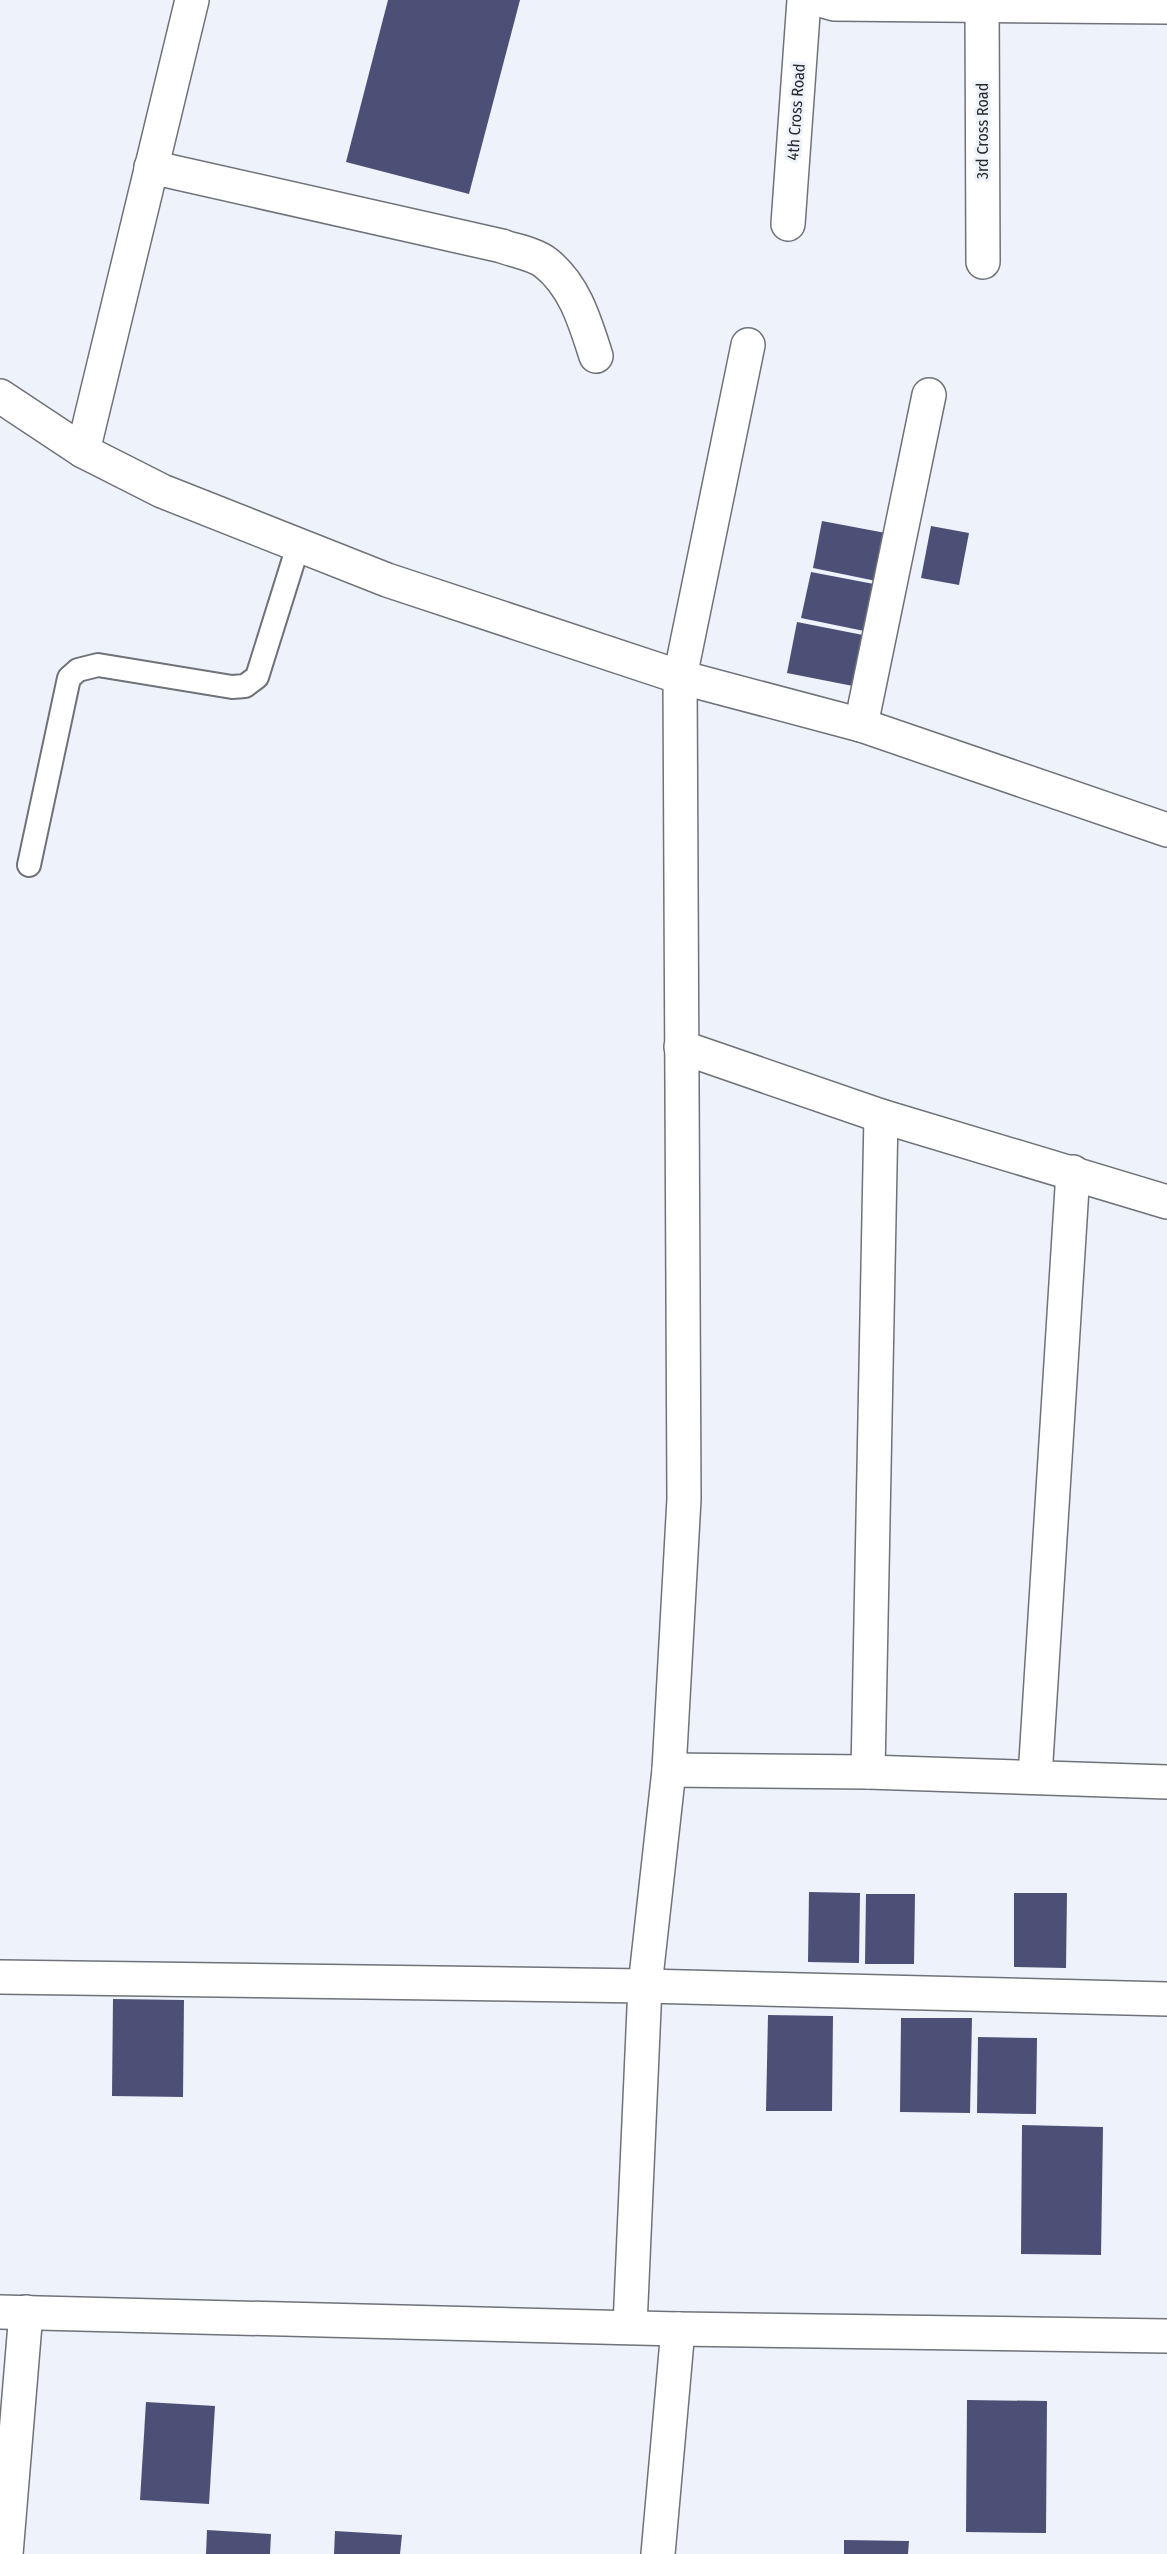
<svg xmlns="http://www.w3.org/2000/svg" width="1167" height="2554" font-family="'Fira Sans Condensed',sans-serif">
  <style>
    .building { fill: #4d5076 }
    .lines { fill: none; stroke-linecap: round; stroke-linejoin: round }
    .lane-casing { stroke: #6f7278; stroke-width: 26 }
    .street-casing { stroke: #6f7278; stroke-width: 36 }
    .secondary-casing { stroke: #6f7278; stroke-width: 36 }
    .lane { stroke: #fff; stroke-width: 22 }
    .street { stroke: #fff; stroke-width: 33 }
    .secondary { stroke: #fff; stroke-width: 33 }
    .labels { text-anchor: middle; dominant-baseline: central; stroke-width: 6; stroke-linejoin: round; paint-order: stroke }
    .street-label { font-size: 16px; fill: #26282a; stroke: #eef2fa }
  </style>
  <rect width="100%" height="100%" fill="#eef2fa"/>
  <g class="building">
    <polygon points="388,0 520,0 469,194 346,162"/>
    <polygon points="822,521 891,534 881,582 813,568"/>
    <polygon points="931,526 969,533 959,585 921,578"/>
    <polygon points="811,572 879,585 869,632 801,618"/>
    <polygon points="797,622 868,636 858,687 787,673"/>
    <polygon points="809,1892 860,1893 859,1963 808,1962"/>
    <polygon points="1014,1893 1067,1893 1066,1968 1014,1967"/>
    <polygon points="866,1894 915,1894 914,1964 865,1964"/>
    <polygon points="113,1999 184,2000 183,2097 112,2096"/>
    <polygon points="768,2015 833,2016 832,2111 766,2111"/>
    <polygon points="901,2018 972,2018 970,2113 900,2112"/>
    <polygon points="978,2037 1037,2038 1036,2114 977,2113"/>
    <polygon points="1022,2125 1103,2127 1101,2255 1021,2254"/>
    <polygon points="967,2400 1047,2401 1046,2533 966,2532"/>
    <polygon points="146,2402 215,2406 209,2504 140,2500"/>
    <polygon points="207,2530 271,2534 270,2554 206,2554"/>
    <polygon points="335,2531 402,2535 400,2554 334,2554"/>
    <polygon points="844,2540 909,2541 908,2554 844,2554"/>
  </g>
  <g class="lines">
    <g class="lane-casing">
      <polyline id="lane" points="29,865 69,678 78,670 98,665 232,687 245,686 257,677 298,546"/>
    </g>
    <g class="street-casing">
      <g id="street">
        <polyline points="820,0 834,4 1167,7"/>
        <polyline points="982,0 983,262"/>
        <path d="M151,167L502,246C515,251 535,254 546,263C575,286 585,322 596,356"/>
        <polyline points="788,224 804,0"/>
        <polyline points="83,451 192,0"/>
        <polyline points="861,725 929,395"/>
        <polyline points="681,1047 881,1116 1167,1202"/>
        <polyline points="669,1770 868,1772 1167,1782"/>
        <polyline points="868,1772 881,1116"/>
        <polyline points="1035,1777 1073,1172"/>
        <polyline points="0,1977 645,1986 1167,1999"/>
        <polyline points="630,2326 645,1986 669,1770 684,1499 680,677 748,345"/>
        <polyline points="6,2554 26,2312"/>
        <polyline points="658,2554 678,2329"/>
      </g>
    </g>
    <g class="secondary-casing">
      <g id="secondary">
        <polyline points="0,396 83,451 162,491 387,580 680,677 861,725 1167,830"/>
        <polyline points="0,2312 678,2329 1167,2336"/>
      </g>
    </g>
    <use href="#lane" class="lane"/>
    <use href="#street" class="street"/>
    <use href="#secondary" class="secondary"/>
  </g>
  <g class="labels">
    <g class="street-label">
      <text transform="translate(796 112) rotate(-86)">4th Cross Road</text>
      <text transform="translate(982 131) rotate(-90)">3rd Cross Road</text>
    </g>
  </g>
</svg>
